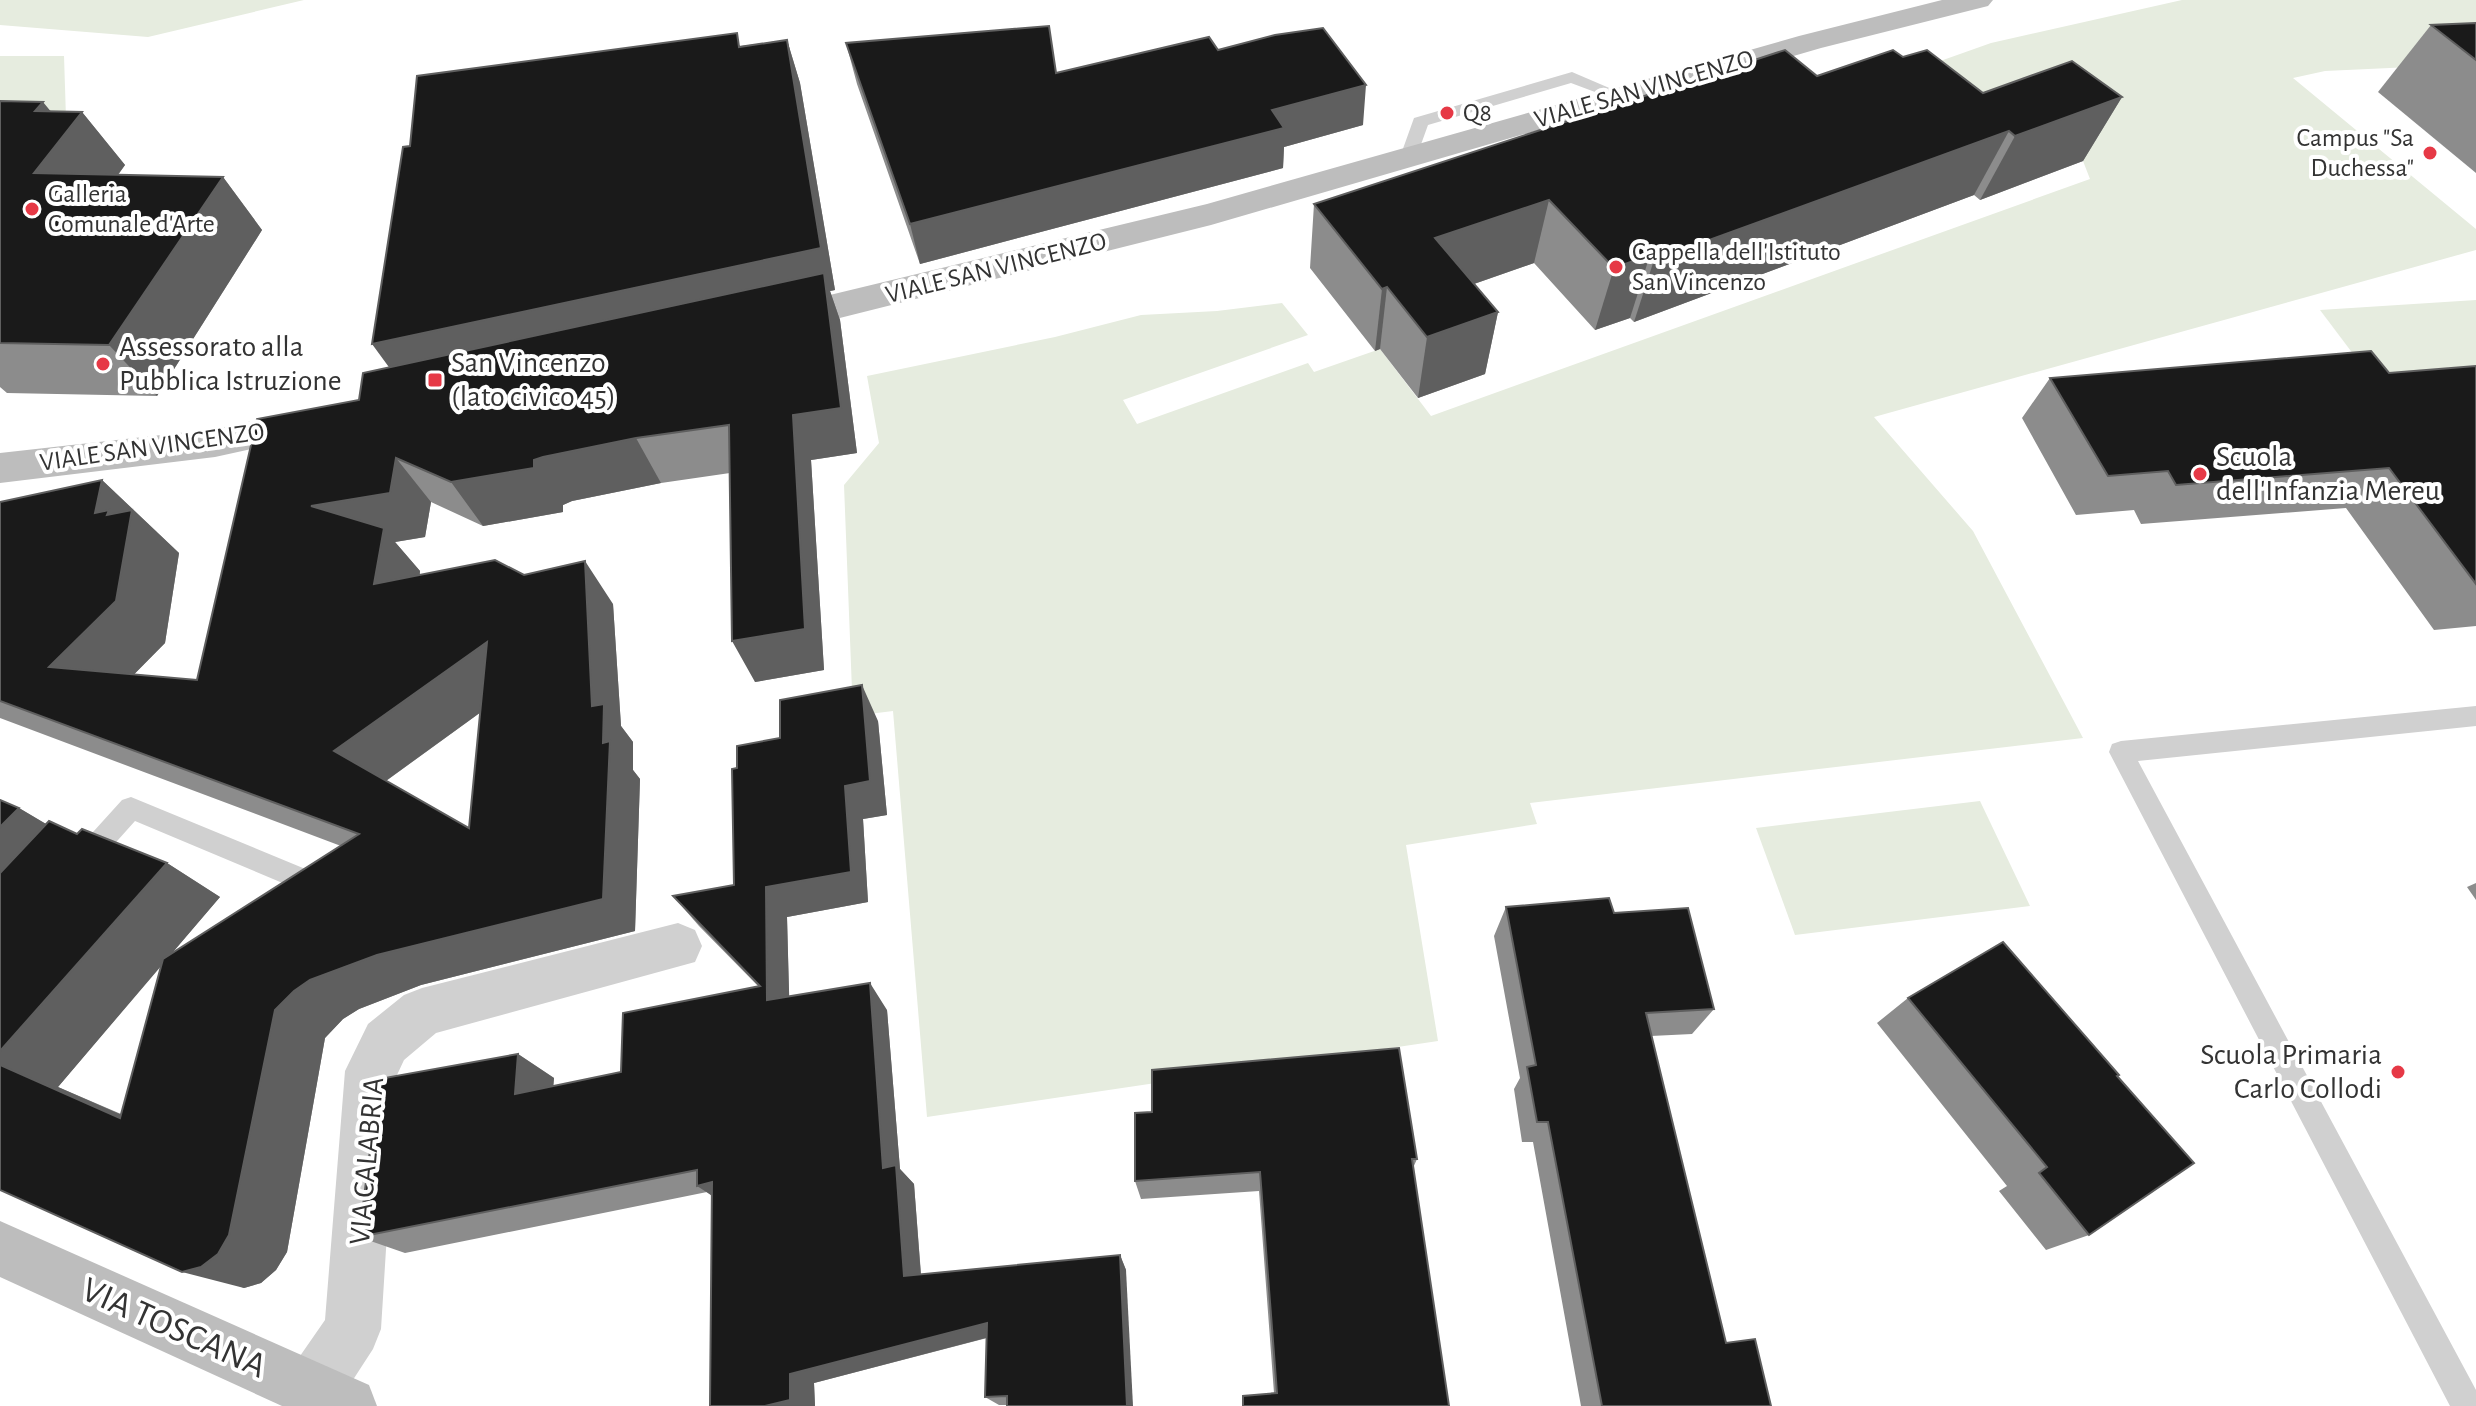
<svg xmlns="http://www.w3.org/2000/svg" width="2476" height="1406" font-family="'Alegreya Sans',sans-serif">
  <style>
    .green { fill: #e6ecdf }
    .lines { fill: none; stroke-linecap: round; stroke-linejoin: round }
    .lane { fill: #d0d0d0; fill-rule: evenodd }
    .street { fill: #d0d0d0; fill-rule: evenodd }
    .secondary { fill: #bdbdbd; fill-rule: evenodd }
    .wall { fill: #8c8c8c; fill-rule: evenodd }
    .shaded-wall { fill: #5f5f5f }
    .building { fill: #1a1a1a; stroke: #5f5f5f; stroke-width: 2; fill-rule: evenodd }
    .poi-dot { fill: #e63946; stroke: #fff; stroke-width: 3 }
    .labels { text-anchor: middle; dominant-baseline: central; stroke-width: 8; stroke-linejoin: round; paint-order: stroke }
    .far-street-label { font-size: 26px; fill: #333; stroke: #fff }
    .far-poi-label { font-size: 26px; fill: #333; stroke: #fff; text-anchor: start }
    .poi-label { font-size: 30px; fill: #333; stroke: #fff; text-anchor: start }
    .street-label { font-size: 30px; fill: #333; stroke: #fff }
    .near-street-label { font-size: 36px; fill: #333; stroke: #fff }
  </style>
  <rect width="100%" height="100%" fill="#fff"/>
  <g class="green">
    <polygon points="0,0 304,0 148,37 0,25"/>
    <polygon points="2182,0 2476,0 2476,64 2325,71 2293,78 2476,229 2476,250 1874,417 1973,531 2083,738 1530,803 1537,824 1406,845 1438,1041 927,1117 893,711 853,716 844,485 879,443 867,376 1055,337 1141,315 1217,311 1282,303 1308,335 1123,400 1137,424 1308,363 1314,372 1380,349 1431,416 2090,179 2083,161 1867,87 1991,43"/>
    <polygon points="0,56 64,56 66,118 0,181"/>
    <polygon points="2476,300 2476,377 2375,383 2320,310"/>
    <polygon points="1980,801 2030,906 1795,935 1756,828"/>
  </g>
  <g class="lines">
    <g class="lane">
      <polygon points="1572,72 1628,96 1619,101 1571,83 1428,125 1415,161 1403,161 1400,157 1414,118"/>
      <polygon points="2476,706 2476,726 2138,761 2476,1390 2476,1406 2450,1406 2109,752 2112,744 2121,741"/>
      <polygon points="131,797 332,880 336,888 332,896 323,900 135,821 92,869 83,873 74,869 70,861 74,853 122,800"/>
    </g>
    <polygon class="street" points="678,923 695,930 702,946 695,962 436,1033 404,1060 397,1075 381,1329 373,1349 336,1406 290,1406 283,1390 291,1369 325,1320 345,1071 368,1024 404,995 422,988"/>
    <g class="secondary">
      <polygon points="1942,0 1993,0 1988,6 1821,48 1211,225 776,334 763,330 758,321 763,312 776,308 1207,204 1799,36"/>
      <polygon points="310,409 324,413 329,423 324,433 215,457 0,483 0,453 215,429"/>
      <polygon points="0,1221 369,1385 377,1406 282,1406 0,1277"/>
    </g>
  </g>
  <g class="wall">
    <polygon points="2476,23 2476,173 2378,92 2431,25"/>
    <path d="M787,40L800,83L835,290L830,291L840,320L857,453L811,460L824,670L755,682L730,473L661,483L572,501L563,505V512L483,526L431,502L425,537L395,542L420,571V575H524L613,604L621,726L633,742V770L640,779L635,931L421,985L359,1009L343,1019L325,1038L287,1252L276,1270L261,1283L244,1288L0,1190L19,808L46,824L167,863L220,897L171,954L341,846L0,718V502L102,480L179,553L165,643L134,674L197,680L359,400L389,368L410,146L741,46ZM481,712L469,828L386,781ZM161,965L121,1114L58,1087Z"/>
    <polygon points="846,43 1056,73 1218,50 1363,125 1284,147 1283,168 920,264 857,84"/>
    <polygon points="1903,57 1983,93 2122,97 2083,161 1980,200 1974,195 1634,322 1630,318 1595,330 1534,263 1474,284 1498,312 1485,374 1418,398 1380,349 1375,351 1310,268 1314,204 1817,76"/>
    <polygon points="0,101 51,111 82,112 125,165 118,175 223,177 262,230 157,396 7,393 0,387"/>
    <polygon points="2476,366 2476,626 2434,630 2346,508 2141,524 2134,510 2076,515 2022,418 2050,378 2389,373"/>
    <polygon points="878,721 887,815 863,819 868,902 787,917 789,996 887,1010 900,1169 914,1184 921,1274 1120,1255 1126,1270 1007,1405 999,1405 985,1397 987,1338 814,1383 815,1406 710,1406 712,1196 707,1192 405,1253 359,1237 518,1054 554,1078 553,1086 621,1072 758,986 699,926 673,896 734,885"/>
    <polygon points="2476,883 2476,900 2467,887"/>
    <polygon points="1506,907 1614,913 1714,1009 1692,1034 1651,1036 1726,1343 1771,1406 1581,1406 1533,1142 1522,1142 1514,1089 1520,1078 1494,936"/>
    <polygon points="1908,998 2117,1076 2089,1235 2046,1250 1999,1191 2007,1186 1877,1023"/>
    <polygon points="1417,1159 1413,1168 1449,1406 1274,1393 1259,1191 1141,1199 1135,1181"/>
  </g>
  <g class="shaded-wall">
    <polygon points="787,40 800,83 835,290 830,291 840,320 857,453 811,460 824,670 755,682 732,641 793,415 402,385 372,344"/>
    <polygon points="1366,85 1363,125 1284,147 1283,168 920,264 910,224 1272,110"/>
    <polygon points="2122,97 2083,161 1980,200 2015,136"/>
    <polygon points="43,102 67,131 82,112 125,165 80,226 34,173 35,111"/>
    <polygon points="2009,131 1974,195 1634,322 1654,260"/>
    <polygon points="223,177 262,230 157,396 109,345"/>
    <polygon points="1549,200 1534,263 1425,301 1435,238"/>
    <polygon points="1650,255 1630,318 1595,330 1614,268"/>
    <polygon points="1387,287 1380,349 1375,351 1382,289"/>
    <polygon points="1498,312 1485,374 1418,398 1427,337"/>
    <polygon points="636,438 661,483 572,501 563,505 563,512 483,526 451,482 543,457"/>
    <polygon points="396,458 431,502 425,537 395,542 420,571 412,626 374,584 311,506"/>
    <polygon points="102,480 179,553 165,643 103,706 49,667"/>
    <polygon points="585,561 613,604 621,726 633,742 633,770 640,779 635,931 421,985 359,1009 343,1019 325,1038 287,1252 276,1270 261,1283 244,1288 182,1272 275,1010 294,991 603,743 592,706"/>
    <polygon points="487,642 521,683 376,788 334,751"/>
    <polygon points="862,685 878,721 887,815 863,819 868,902 787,917 790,1026 767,1000 766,887 845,786"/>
    <polygon points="19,808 78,843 0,928 0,827"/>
    <polygon points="167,863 220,897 58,1087 181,1141 0,1085 0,1051"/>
    <polygon points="870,983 887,1010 900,1169 914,1184 922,1290 904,1276 883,1168"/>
    <polygon points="518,1054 554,1078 551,1117 515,1094"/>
    <polygon points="712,1182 725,1204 697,1186"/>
    <polygon points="1120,1255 1126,1270 1133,1406 1127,1406"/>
    <polygon points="987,1323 1001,1334 814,1383 815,1406 765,1406 790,1374"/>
  </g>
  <g class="building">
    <polygon points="2476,23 2476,60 2431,25"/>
    <polygon points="1049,26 1056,73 1209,37 1218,50 1275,35 1323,28 1366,85 1272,110 1284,128 910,224 846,43"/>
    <polygon points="737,33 739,47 787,40 821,248 372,344 403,147 410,146 417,76"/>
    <polygon points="1785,50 1817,76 1893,50 1903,57 1927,50 1983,93 2072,61 2122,97 2015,136 2009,131 1654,260 1650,255 1614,268 1549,200 1435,238 1498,312 1427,337 1387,287 1382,289 1314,204"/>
    <polygon points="0,101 43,102 35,111 82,112 34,173 223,177 109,345 0,343"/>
    <path d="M824,273L841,408L793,415L805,629L732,641L729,425L636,438L543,457L534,460V468L451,482L396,458L390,493L311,506L384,528L374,584L495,560L524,575L585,561L592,706L604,704L603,743L610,741L603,899L377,955L310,980L294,991L275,1010L229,1235L218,1254L201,1267L182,1272L0,1190V1065L120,1118L163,959L359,834L0,701V502L102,480L95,513L109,510L107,515L132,510L116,601L49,667L197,680L257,419L359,400L363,373ZM487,642L469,828L334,751Z"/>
    <polygon points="2371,351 2389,373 2476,366 2476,584 2389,468 2176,485 2168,471 2108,476 2050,378"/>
    <polygon points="862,685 870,781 845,786 851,872 766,887 767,1000 870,983 883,1168 896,1165 904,1276 1120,1255 1127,1406 1007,1406 1007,1396 985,1397 987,1323 790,1374 790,1400 765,1406 710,1406 712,1182 697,1186 697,1170 359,1237 379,1079 518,1054 515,1094 621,1072 623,1013 760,986 673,896 734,885 732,769 737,768 737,746 780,738 780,700"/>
    <polygon points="0,800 19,808 0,827"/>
    <polygon points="49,821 77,834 82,829 167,863 0,1051 0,873"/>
    <polygon points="1609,898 1614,913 1688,908 1714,1009 1646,1013 1726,1343 1755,1339 1771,1406 1602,1406 1548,1122 1537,1122 1527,1067 1536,1065 1506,907"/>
    <polygon points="2003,942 2119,1075 2117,1076 2194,1163 2089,1235 2039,1173 2047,1167 1908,998"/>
    <polygon points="1399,1048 1417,1159 1412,1159 1449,1406 1243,1406 1243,1396 1277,1393 1260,1172 1135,1181 1135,1113 1152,1112 1152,1070"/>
  </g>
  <g class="poi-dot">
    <circle cx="1447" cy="113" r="8"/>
    <circle cx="2430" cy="153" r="8"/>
    <circle cx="32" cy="209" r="8"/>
    <circle cx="1616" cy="267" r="8"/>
    <circle cx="103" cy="364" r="8"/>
    <rect x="427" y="372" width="16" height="16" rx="4"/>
    <circle cx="2200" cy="474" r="8"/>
    <circle cx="2398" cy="1072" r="8"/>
  </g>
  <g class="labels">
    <g class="far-street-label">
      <text transform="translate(1644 89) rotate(-16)">VIALE SAN VINCENZO</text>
      <text transform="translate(996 268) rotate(-14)">VIALE SAN VINCENZO</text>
      <text transform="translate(152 447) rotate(-8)">VIALE SAN VINCENZO</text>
    </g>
    <g class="far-poi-label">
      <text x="1463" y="113">Q8</text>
      <text x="2414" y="138" text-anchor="end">Campus "Sa<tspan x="2414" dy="30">Duchessa"</tspan></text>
      <text x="48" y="194">Galleria<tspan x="48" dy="30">Comunale d'Arte</tspan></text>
      <text x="1632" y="252">Cappella dell'Istituto<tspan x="1632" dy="30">San Vincenzo</tspan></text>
    </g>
    <g class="poi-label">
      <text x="119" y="347">Assessorato alla<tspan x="119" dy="34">Pubblica Istruzione</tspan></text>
      <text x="451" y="363">San Vincenzo<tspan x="451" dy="34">(lato civico 45)</tspan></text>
      <text x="2216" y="457">Scuola<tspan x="2216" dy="34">dell'Infanzia Mereu</tspan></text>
      <text x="2382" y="1055" text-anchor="end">Scuola Primaria<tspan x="2382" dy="34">Carlo Collodi</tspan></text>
    </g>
    <g class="street-label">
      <text transform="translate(367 1161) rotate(-85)">VIA CALABRIA</text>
    </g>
    <g class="near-street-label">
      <text transform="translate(174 1328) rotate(24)">VIA TOSCANA</text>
    </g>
  </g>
</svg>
